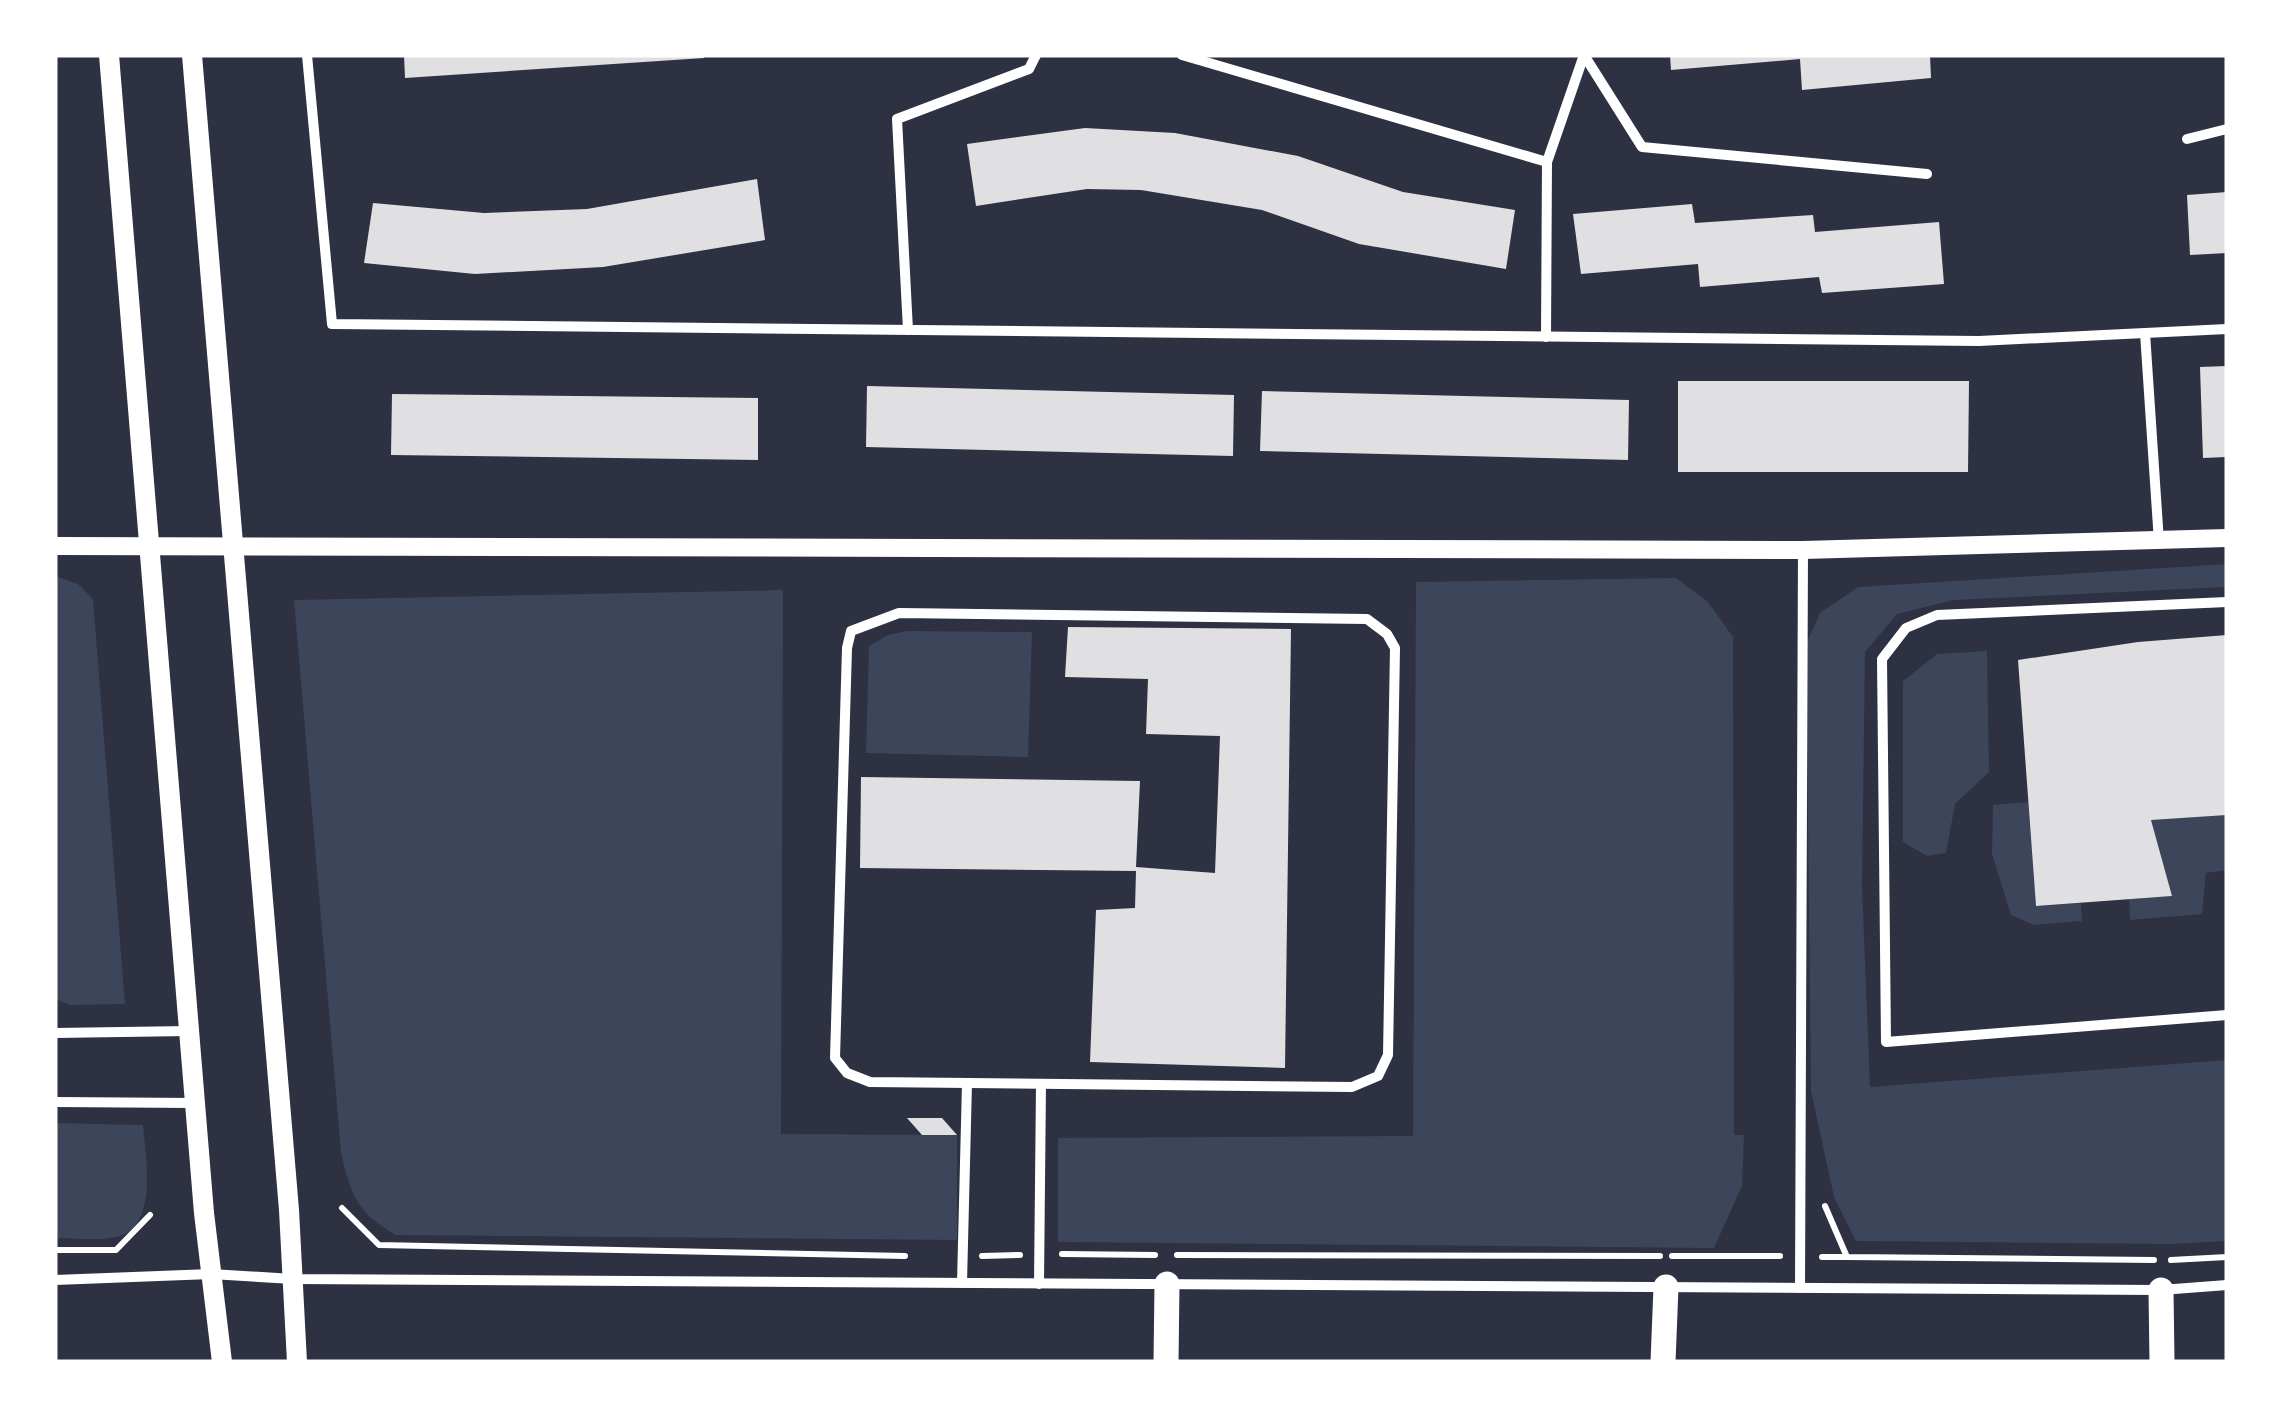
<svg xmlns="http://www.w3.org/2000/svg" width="2282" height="1417" font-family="'Public Sans',sans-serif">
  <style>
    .green { fill: #3c4559 }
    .building { fill: #e0e0e3 }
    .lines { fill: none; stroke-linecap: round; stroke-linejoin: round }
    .path { stroke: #fff; stroke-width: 6 }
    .minor { stroke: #fff; stroke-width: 10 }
    .tertiary { stroke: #fff; stroke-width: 18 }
    .secondary { stroke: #fff; stroke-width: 20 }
    .primary { stroke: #fff; stroke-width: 25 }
  </style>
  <rect width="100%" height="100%" fill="#2d3142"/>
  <g class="green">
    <polygon points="2227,564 2227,587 1954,600 1897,614 1865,652 1862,886 1870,1087 2227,1060 2227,1241 2172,1244 1856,1241 1834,1197 1811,1091 1806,644 1820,613 1858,587"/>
    <polygon points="55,576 78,584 93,599 125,1004 71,1005 55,999"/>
    <polygon points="1676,578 1708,602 1733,637 1734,1135 1744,1135 1742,1186 1714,1248 1058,1242 1058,1138 1413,1136 1416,582"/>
    <path d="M783,590L781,1134L957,1135V1240L396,1235C357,1213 351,1195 341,1153L294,600Z"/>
    <polygon points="907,631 1032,632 1028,757 866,753 869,646 888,635"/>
    <polygon points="1987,651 1989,772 1955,804 1946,853 1927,856 1903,842 1903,681 1937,654"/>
    <polygon points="2028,802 2036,906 2081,903 2082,921 2034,925 2011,915 1992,854 1993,805"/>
    <polygon points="2227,815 2227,870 2206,873 2202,914 2130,920 2129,899 2172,896 2151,820"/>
    <path d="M55,1123L143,1125C145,1155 159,1223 120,1236C101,1242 75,1238 55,1238Z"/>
  </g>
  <g class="building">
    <polygon points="404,55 704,55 704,58 405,78"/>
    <polygon points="1670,55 1930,55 1931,78 1802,90 1800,59 1671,70"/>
    <polygon points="1085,128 1175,133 1298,156 1403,192 1515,210 1506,269 1359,244 1262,210 1141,190 1087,189 976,206 967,144"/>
    <polygon points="757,179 765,240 603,267 475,274 364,263 373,203 484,213 587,209"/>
    <polygon points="2227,192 2227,253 2190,255 2187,195"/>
    <polygon points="1692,204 1695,223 1813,215 1815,232 1939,222 1944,284 1822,293 1819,277 1700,287 1698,264 1581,274 1573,214"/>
    <polygon points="2227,366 2227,457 2203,458 2200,367"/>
    <polygon points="1678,381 1969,381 1968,472 1678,472"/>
    <polygon points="867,386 1234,395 1233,456 866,447"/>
    <polygon points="1262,391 1629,400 1628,460 1260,451"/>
    <polygon points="392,394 758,398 758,460 391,455"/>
    <polygon points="1068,627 1291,629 1285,1068 1090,1062 1096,910 1135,908 1136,871 860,868 861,777 1140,781 1136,867 1215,873 1220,736 1146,734 1148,679 1065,677"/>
    <polygon points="2227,635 2227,815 2151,820 2172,896 2036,906 2018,660 2138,642"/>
    <polygon points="907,1118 942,1118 957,1135 922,1135"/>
  </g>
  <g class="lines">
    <g class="path">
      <polyline points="1825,1206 1847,1257 2154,1260"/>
      <polyline points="342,1208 379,1245 905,1256"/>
      <polyline points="55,1250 116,1250 150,1215"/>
      <polyline points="1062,1254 1155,1255"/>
      <polyline points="1177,1255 1660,1256"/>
      <polyline points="982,1256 1020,1255"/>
      <polyline points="1672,1256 1780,1256"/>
      <polyline points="1822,1257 1847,1257"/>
      <polyline points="2171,1260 2227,1257"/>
    </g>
    <g class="minor">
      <polyline points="307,55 332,324 1979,341 2227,329"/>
      <polyline points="1182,55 1547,162"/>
      <polyline points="1584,55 1642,147 1927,174"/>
      <polyline points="2187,139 2227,129"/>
      <polyline points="908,330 897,119 1029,69 1036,55"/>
      <polyline points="2145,333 2159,542"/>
      <polyline points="1546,337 1547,162 1584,55"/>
      <polyline points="2227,602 1937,615 1906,628 1882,659 1886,1042 2227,1015"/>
      <polygon points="899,613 1367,619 1387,634 1395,648 1388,1055 1378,1076 1352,1087 870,1082 847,1073 835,1058 847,648 851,631"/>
      <polyline points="55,1033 189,1031"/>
      <polyline points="55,1102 194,1103"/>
      <polyline points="55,1280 211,1274 293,1279 2161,1290 2227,1285"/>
      <polyline points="962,1283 967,1083"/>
      <polyline points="1039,1284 1041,1084"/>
      <polyline points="1800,1288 1803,550"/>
    </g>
    <polyline class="tertiary" points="55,546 1803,550 2227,538"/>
    <g class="secondary">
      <polyline points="109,55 204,1213 222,1362"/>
      <polyline points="192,55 289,1210 297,1362"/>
    </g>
    <g class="primary">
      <polyline points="2161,1290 2162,1362"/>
      <polyline points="1166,1362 1167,1284"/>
      <polyline points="1663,1362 1666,1287"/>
    </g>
  </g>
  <rect width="2282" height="1417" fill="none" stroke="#ffffff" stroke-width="115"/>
</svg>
